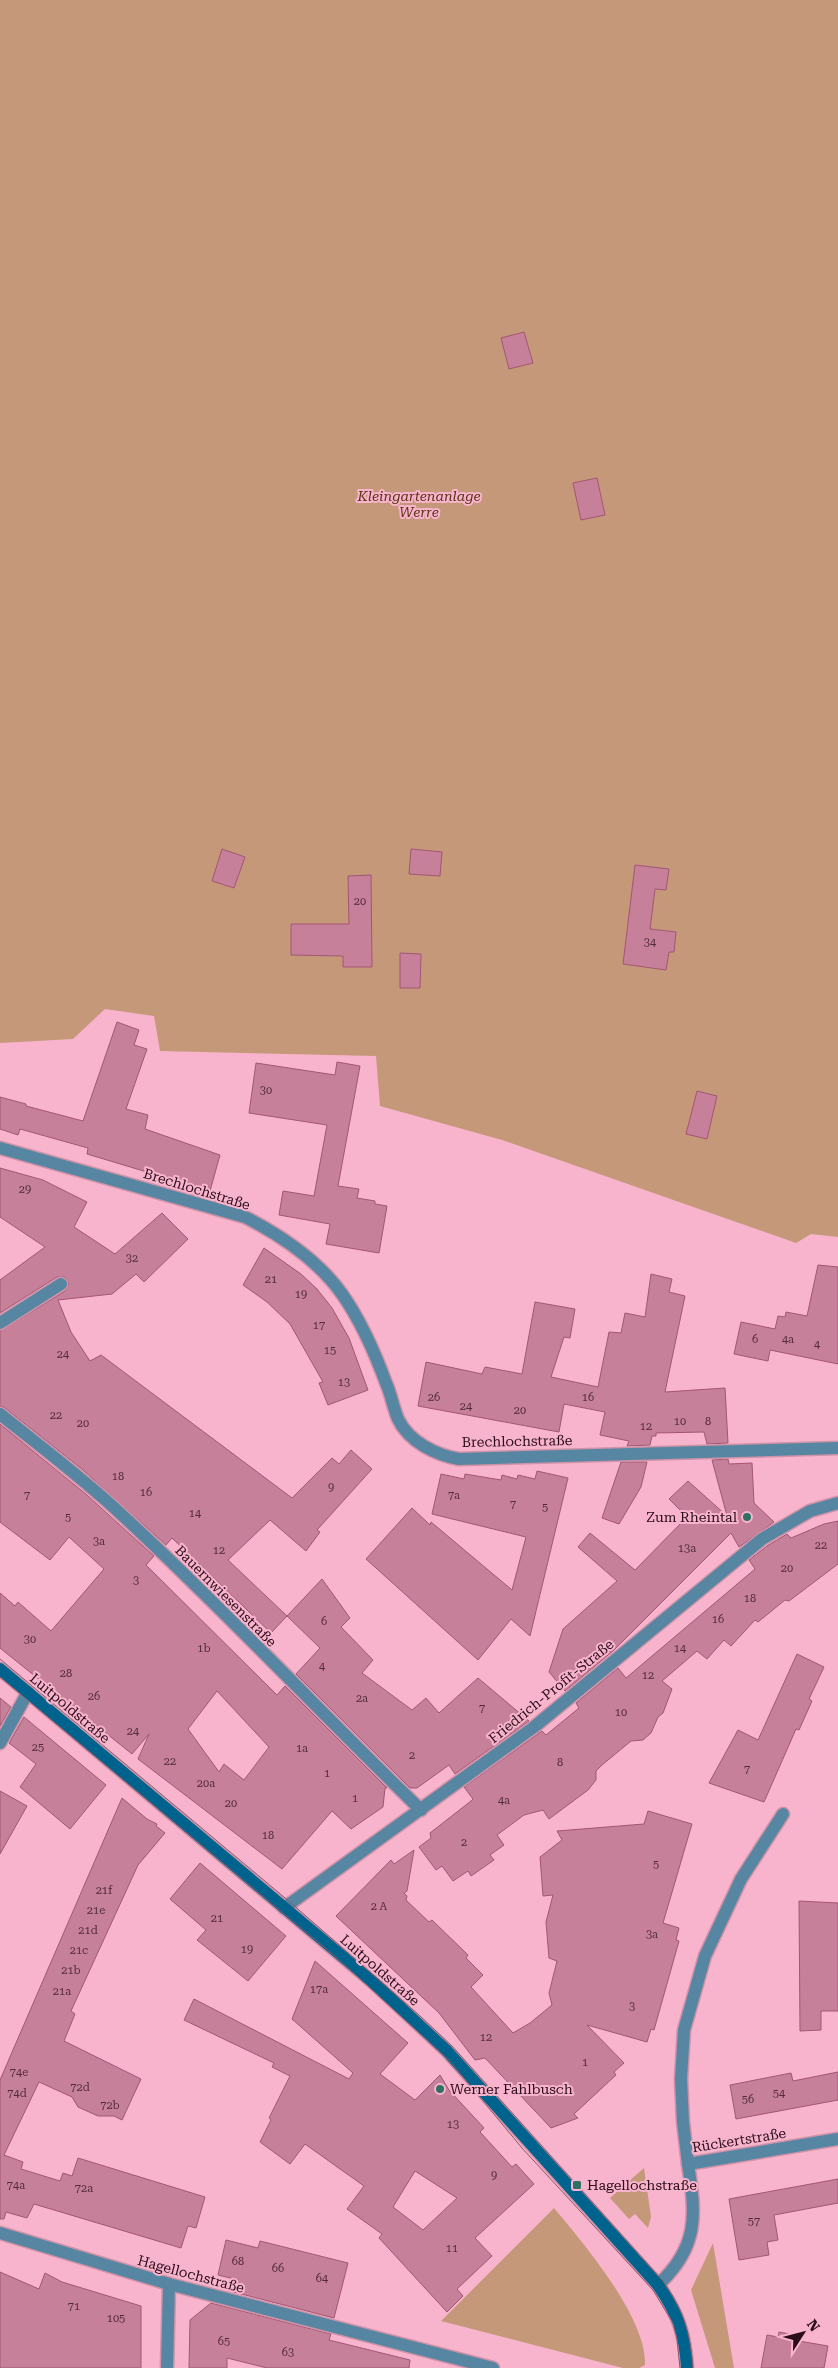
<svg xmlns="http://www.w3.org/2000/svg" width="838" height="2368" font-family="'Roboto Serif',serif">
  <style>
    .green { fill: #c59879 }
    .building { fill: #c68099; stroke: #a25674; fill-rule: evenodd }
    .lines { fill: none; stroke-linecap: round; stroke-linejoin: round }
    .street-casing { stroke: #cf93a8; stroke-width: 15 }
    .secondary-casing { stroke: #cf93a8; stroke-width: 15 }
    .street { stroke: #5786a3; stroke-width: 12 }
    .secondary { stroke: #00638e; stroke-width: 12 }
    .tram { stroke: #88586a; stroke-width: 1 }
    .poi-dot { fill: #2e7162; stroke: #f8b4cc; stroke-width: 2 }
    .labels { text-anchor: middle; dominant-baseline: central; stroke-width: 4; stroke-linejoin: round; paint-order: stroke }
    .number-label { font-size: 11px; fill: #522a3a }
    .park-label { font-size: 14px; font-style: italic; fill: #5a3212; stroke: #f8b4cc }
    .street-label { font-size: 14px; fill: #2c0d1a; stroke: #f8b4cc }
    .poi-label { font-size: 14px; fill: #2c0d1a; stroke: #f8b4cc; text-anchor: start }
  </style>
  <rect width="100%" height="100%" fill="#f8b4cc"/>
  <g class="green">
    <polygon points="0,0 838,0 838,1237 811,1234 796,1243 502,1140 380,1106 376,1056 160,1051 154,1016 105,1009 73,1039 0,1043"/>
    <polygon points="644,2168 651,2217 648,2228 635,2214 629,2219 610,2198"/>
    <path d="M554,2208C584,2244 647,2318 645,2365L639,2368H623L441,2321Z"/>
    <polygon points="713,2243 734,2368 715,2368 691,2290"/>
  </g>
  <g class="building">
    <polygon points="524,332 533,363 509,369 501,338"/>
    <polygon points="597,478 605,515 581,520 573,483"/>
    <polygon points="222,849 245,857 234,888 212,881"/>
    <polygon points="411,849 442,852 440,876 409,874"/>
    <polygon points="635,865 669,869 666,890 655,889 650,929 676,932 674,952 669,952 666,970 623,964"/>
    <polygon points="371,875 372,967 343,967 343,956 291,955 291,924 349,924 348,876"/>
    <polygon points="400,953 421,954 420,988 400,988"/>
    <polygon points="117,1022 139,1030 134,1045 147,1049 126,1109 148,1115 145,1129 220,1155 210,1191 87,1154 88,1148 20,1129 18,1135 0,1129 0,1097 26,1104 26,1106 83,1121"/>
    <polygon points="337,1062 360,1066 338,1186 359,1189 357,1198 375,1201 375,1204 387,1206 379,1253 326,1244 330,1224 279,1215 283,1191 314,1196 327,1125 249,1113 256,1063 335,1075"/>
    <polygon points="697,1091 717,1096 707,1139 686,1134"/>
    <polygon points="0,1168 43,1180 87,1202 74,1227 115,1254 162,1213 188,1239 144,1282 136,1274 112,1294 58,1300 71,1332 90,1361 101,1355 292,1498 332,1458 339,1464 351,1450 372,1469 317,1530 320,1532 306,1551 270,1520 228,1560 287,1616 271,1633 172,1538 166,1545 83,1470 5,1408 0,1406 0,1331 65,1291 69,1284 65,1277 57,1277 0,1313 0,1280 45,1247 0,1217"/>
    <polygon points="264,1248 301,1274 317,1289 332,1308 349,1338 368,1390 328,1405 319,1383 323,1382 290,1324 267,1302 243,1285"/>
    <polygon points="818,1265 838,1267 838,1364 770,1350 768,1361 734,1354 741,1322 775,1329 778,1316 785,1317 786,1312 807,1316"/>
    <polygon points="651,1274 672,1279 669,1292 685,1296 665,1392 725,1388 728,1443 707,1444 704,1432 656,1433 656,1436 652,1436 650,1445 627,1446 629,1441 600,1435 605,1412 564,1404 559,1432 418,1406 426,1362 482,1374 485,1367 522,1374 535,1302 575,1309 570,1338 564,1337 551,1377 598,1387 609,1332 621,1333 625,1313 645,1317"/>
    <path d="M0,1424L87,1495L154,1556L146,1565L277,1695L285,1686L387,1788H385L383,1807L351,1829L332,1811L282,1869L138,1759L149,1734L132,1754L0,1648V1593L15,1606L18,1602L51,1631L104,1569L69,1537L50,1560L0,1522ZM217,1691L269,1747L244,1780L224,1764L219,1772L188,1729Z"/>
    <polygon points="728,1459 729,1464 752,1463 754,1503 774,1522 739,1547 731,1533 613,1651 565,1691 549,1672 563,1629 617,1581 578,1547 590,1533 635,1570 687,1517 669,1499 688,1481 727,1516 712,1460"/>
    <polygon points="621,1462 647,1462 641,1487 619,1524 602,1518"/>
    <polygon points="537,1471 568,1478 530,1636 511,1619 478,1660 366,1559 412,1508 430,1525 431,1522 512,1590 526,1537 432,1514 441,1474 464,1479 465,1474 501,1480 502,1475 517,1479 518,1475 535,1479"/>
    <polygon points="838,1521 838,1564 789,1601 785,1600 758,1622 755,1620 731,1646 724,1640 707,1659 697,1651 662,1681 672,1689 663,1713 658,1717 651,1733 643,1740 631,1741 602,1765 596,1771 596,1780 588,1790 549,1819 543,1810 524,1815 497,1835 504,1845 490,1855 494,1860 471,1876 468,1871 453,1881 442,1866 436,1870 419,1847 431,1838 430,1833 471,1801 473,1799 464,1787 542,1731 546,1735 579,1708 576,1703 618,1668 626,1678 755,1569 749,1560 767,1546 787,1534 791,1538 824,1524"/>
    <polygon points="322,1579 350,1618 341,1627 373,1660 362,1673 412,1710 426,1698 439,1713 478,1678 529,1721 455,1774 449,1765 417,1788 410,1788 296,1674 320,1648 287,1616"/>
    <polygon points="797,1654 824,1667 809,1699 812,1701 799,1730 796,1729 764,1802 709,1783 738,1730 758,1740"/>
    <polygon points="0,1698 11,1707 0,1726"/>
    <polygon points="24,1717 106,1785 70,1829 20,1787 36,1764 9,1743"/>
    <polygon points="0,1791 27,1806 0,1854"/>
    <polygon points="122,1798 147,1819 157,1824 156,1826 165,1833 138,1865 71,2011 75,2014 64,2041 141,2079 122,2120 114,2116 98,2116 78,2107 72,2097 39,2082 4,2155 23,2162 21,2169 60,2181 63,2173 72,2176 78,2158 205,2197 196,2228 188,2226 181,2248 34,2204 27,2218 6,2212 4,2219 0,2219 0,2080"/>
    <polygon points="648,1811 692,1824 663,1923 679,1928 676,1940 679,1941 654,2030 651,2029 647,2042 587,2025 624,2063 614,2072 616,2075 574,2114 578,2118 551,2128 485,2058 475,2060 439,2013 336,1916 391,1860 394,1864 414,1850 407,1891 404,1893 407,1896 406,1900 429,1922 432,1920 468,1955 466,1958 483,1975 471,1987 513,2033 530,2023 552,2005 549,1993 557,1961 549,1958 546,1922 553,1895 543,1896 540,1857 562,1840 557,1831 644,1824"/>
    <polygon points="200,1863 286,1936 248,1981 197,1940 206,1930 170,1899"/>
    <polygon points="799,1901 838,1903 838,2011 821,2011 821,2030 800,2031"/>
    <path d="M315,1961L408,2043L380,2074L415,2100L440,2075L449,2090L484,2128L480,2132L512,2167L516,2164L534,2184L475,2238L492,2256L457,2289L463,2296L447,2312L379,2238L382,2234L347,2209L364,2186L305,2144L290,2164L260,2142L271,2120L269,2118L290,2076L272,2067L274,2063L184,2020L194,1999L349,2079L353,2073L292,2019ZM415,2171L457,2198L423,2230L393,2207Z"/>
    <polygon points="838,2072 838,2100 736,2119 730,2085 791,2073 793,2081"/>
    <polygon points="838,2179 838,2203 774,2215 778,2240 767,2242 769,2255 739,2260 729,2199"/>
    <polygon points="226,2240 258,2248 260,2241 348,2263 334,2318 226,2290 238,2280 218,2275"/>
    <polygon points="0,2272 39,2289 45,2273 62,2282 141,2306 141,2368 0,2368"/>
    <polygon points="211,2303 331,2334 329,2340 410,2360 409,2368 267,2368 227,2358 227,2368 189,2368 190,2320"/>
    <polygon points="779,2332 800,2336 799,2341 828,2346 824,2368 761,2368 767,2335 778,2337"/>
  </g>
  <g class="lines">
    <g class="street-casing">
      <g id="street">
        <path d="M0,1148L245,1217C282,1236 318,1260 342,1294C361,1321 375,1353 386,1383C391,1394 393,1407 398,1419C409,1442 436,1455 459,1459L838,1448"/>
        <polyline points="0,1323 61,1284"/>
        <path d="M0,1414C41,1447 84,1479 122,1515C225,1610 321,1713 421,1810"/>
        <polyline points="0,1743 28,1692"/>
        <polyline points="284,1908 534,1727 762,1539 810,1511 838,1503"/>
        <polyline points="688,2164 683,2122 681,2079 684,2030 705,1956 741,1879 783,1814"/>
        <polyline points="0,2233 169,2284 493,2368"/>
        <path d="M658,2285C699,2247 696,2215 688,2164L838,2139"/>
        <polyline points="167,2368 169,2284"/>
      </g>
    </g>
    <g class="secondary-casing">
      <path id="secondary" d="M0,1669L374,1983L447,2051L658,2285C678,2314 685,2333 687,2368"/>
    </g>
    <use href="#street" class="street"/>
    <use href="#secondary" class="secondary"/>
    <g class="tram">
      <path d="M0,1659L291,1903L420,2016L452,2046L663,2281C684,2311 690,2332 693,2368"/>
      <polyline points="0,1677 336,1957 449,2060 522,2148 653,2290 673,2323 677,2339 680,2368"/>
    </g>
  </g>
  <g class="poi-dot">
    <circle cx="747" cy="1517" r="5"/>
    <circle cx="440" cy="2089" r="5"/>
    <rect x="572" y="2180" width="10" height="10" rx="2.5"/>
  </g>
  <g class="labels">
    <g class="number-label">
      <text x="360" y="901">20</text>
      <text x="650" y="942">34</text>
      <text x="266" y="1090">30</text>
      <text x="25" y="1189">29</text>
      <text x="132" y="1258">32</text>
      <text x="271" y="1279">21</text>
      <text x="301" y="1294">19</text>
      <text x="319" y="1325">17</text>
      <text x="755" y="1339">6</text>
      <text x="788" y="1339">4a</text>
      <text x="817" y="1344">4</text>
      <text x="330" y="1350">15</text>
      <text x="63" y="1354">24</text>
      <text x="344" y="1382">13</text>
      <text x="434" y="1397">26</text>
      <text x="588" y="1397">16</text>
      <text x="466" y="1406">24</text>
      <text x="520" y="1410">20</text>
      <text x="56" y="1415">22</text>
      <text x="680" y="1421">10</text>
      <text x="708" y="1421">8</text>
      <text x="83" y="1423">20</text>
      <text x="646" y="1426">12</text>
      <text x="118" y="1476">18</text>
      <text x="331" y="1487">9</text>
      <text x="146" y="1492">16</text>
      <text x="27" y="1495">7</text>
      <text x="454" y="1495">7a</text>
      <text x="513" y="1504">7</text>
      <text x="545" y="1507">5</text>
      <text x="195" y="1513">14</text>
      <text x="68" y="1517">5</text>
      <text x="99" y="1541">3a</text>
      <text x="821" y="1545">22</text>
      <text x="687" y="1548">13a</text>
      <text x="219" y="1550">12</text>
      <text x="787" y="1568">20</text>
      <text x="136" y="1580">3</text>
      <text x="750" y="1598">18</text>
      <text x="718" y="1619">16</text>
      <text x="324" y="1621">6</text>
      <text x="30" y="1639">30</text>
      <text x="204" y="1648">1b</text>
      <text x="680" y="1648">14</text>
      <text x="322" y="1666">4</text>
      <text x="66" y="1673">28</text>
      <text x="648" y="1675">12</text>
      <text x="94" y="1696">26</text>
      <text x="362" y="1698">2a</text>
      <text x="482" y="1708">7</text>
      <text x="621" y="1712">10</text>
      <text x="133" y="1731">24</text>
      <text x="38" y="1747">25</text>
      <text x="302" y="1748">1a</text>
      <text x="412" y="1755">2</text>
      <text x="170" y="1761">22</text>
      <text x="560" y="1762">8</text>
      <text x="747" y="1769">7</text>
      <text x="327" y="1773">1</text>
      <text x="206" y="1783">20a</text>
      <text x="355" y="1798">1</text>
      <text x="504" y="1800">4a</text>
      <text x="231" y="1803">20</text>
      <text x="268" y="1835">18</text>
      <text x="464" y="1842">2</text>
      <text x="656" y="1864">5</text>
      <text x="104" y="1890">21f</text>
      <text x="379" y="1906">2 A</text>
      <text x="96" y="1910">21e</text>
      <text x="217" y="1918">21</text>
      <text x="88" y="1930">21d</text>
      <text x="652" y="1934">3a</text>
      <text x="247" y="1949">19</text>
      <text x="79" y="1950">21c</text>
      <text x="71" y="1970">21b</text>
      <text x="319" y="1989">17a</text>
      <text x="62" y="1991">21a</text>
      <text x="632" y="2006">3</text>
      <text x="486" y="2037">12</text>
      <text x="585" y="2062">1</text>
      <text x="19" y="2072">74e</text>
      <text x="80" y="2087">72d</text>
      <text x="17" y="2093">74d</text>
      <text x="779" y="2093">54</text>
      <text x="748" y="2099">56</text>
      <text x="110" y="2105">72b</text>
      <text x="453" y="2124">13</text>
      <text x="494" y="2175">9</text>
      <text x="16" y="2185">74a</text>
      <text x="84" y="2188">72a</text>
      <text x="754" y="2221">57</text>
      <text x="452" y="2248">11</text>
      <text x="238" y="2261">68</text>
      <text x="278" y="2268">66</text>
      <text x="322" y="2278">64</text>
      <text x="74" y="2306">71</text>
      <text x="116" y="2318">105</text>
      <text x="224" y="2341">65</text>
      <text x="288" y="2352">63</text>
    </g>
    <g class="park-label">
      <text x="419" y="496">Kleingartenanlage<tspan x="419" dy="16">Werre</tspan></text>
    </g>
    <g class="street-label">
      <text transform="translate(197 1189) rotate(17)">Brechlochstraße</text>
      <text transform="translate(517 1441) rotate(-1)">Brechlochstraße</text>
      <text transform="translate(226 1596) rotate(45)">Bauernwiesenstraße</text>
      <text transform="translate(551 1691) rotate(-39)">Friedrich-Profit-Straße</text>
      <text transform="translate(70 1708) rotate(40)">Luitpoldstraße</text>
      <text transform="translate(380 1970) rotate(41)">Luitpoldstraße</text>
      <text transform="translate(739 2140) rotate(-9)">Rückertstraße</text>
      <text transform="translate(191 2274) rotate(15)">Hagellochstraße</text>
    </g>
    <g class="poi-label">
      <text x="737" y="1517" text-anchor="end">Zum Rheintal</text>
      <text x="450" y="2089">Werner Fahlbusch</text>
      <text x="587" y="2185">Hagellochstraße</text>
    </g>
  </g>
  <g transform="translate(803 2333) rotate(54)" stroke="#f8b4cc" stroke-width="4" paint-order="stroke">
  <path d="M0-4L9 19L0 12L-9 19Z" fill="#2c0d1a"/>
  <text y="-8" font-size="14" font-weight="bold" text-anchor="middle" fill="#2c0d1a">N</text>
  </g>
</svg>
